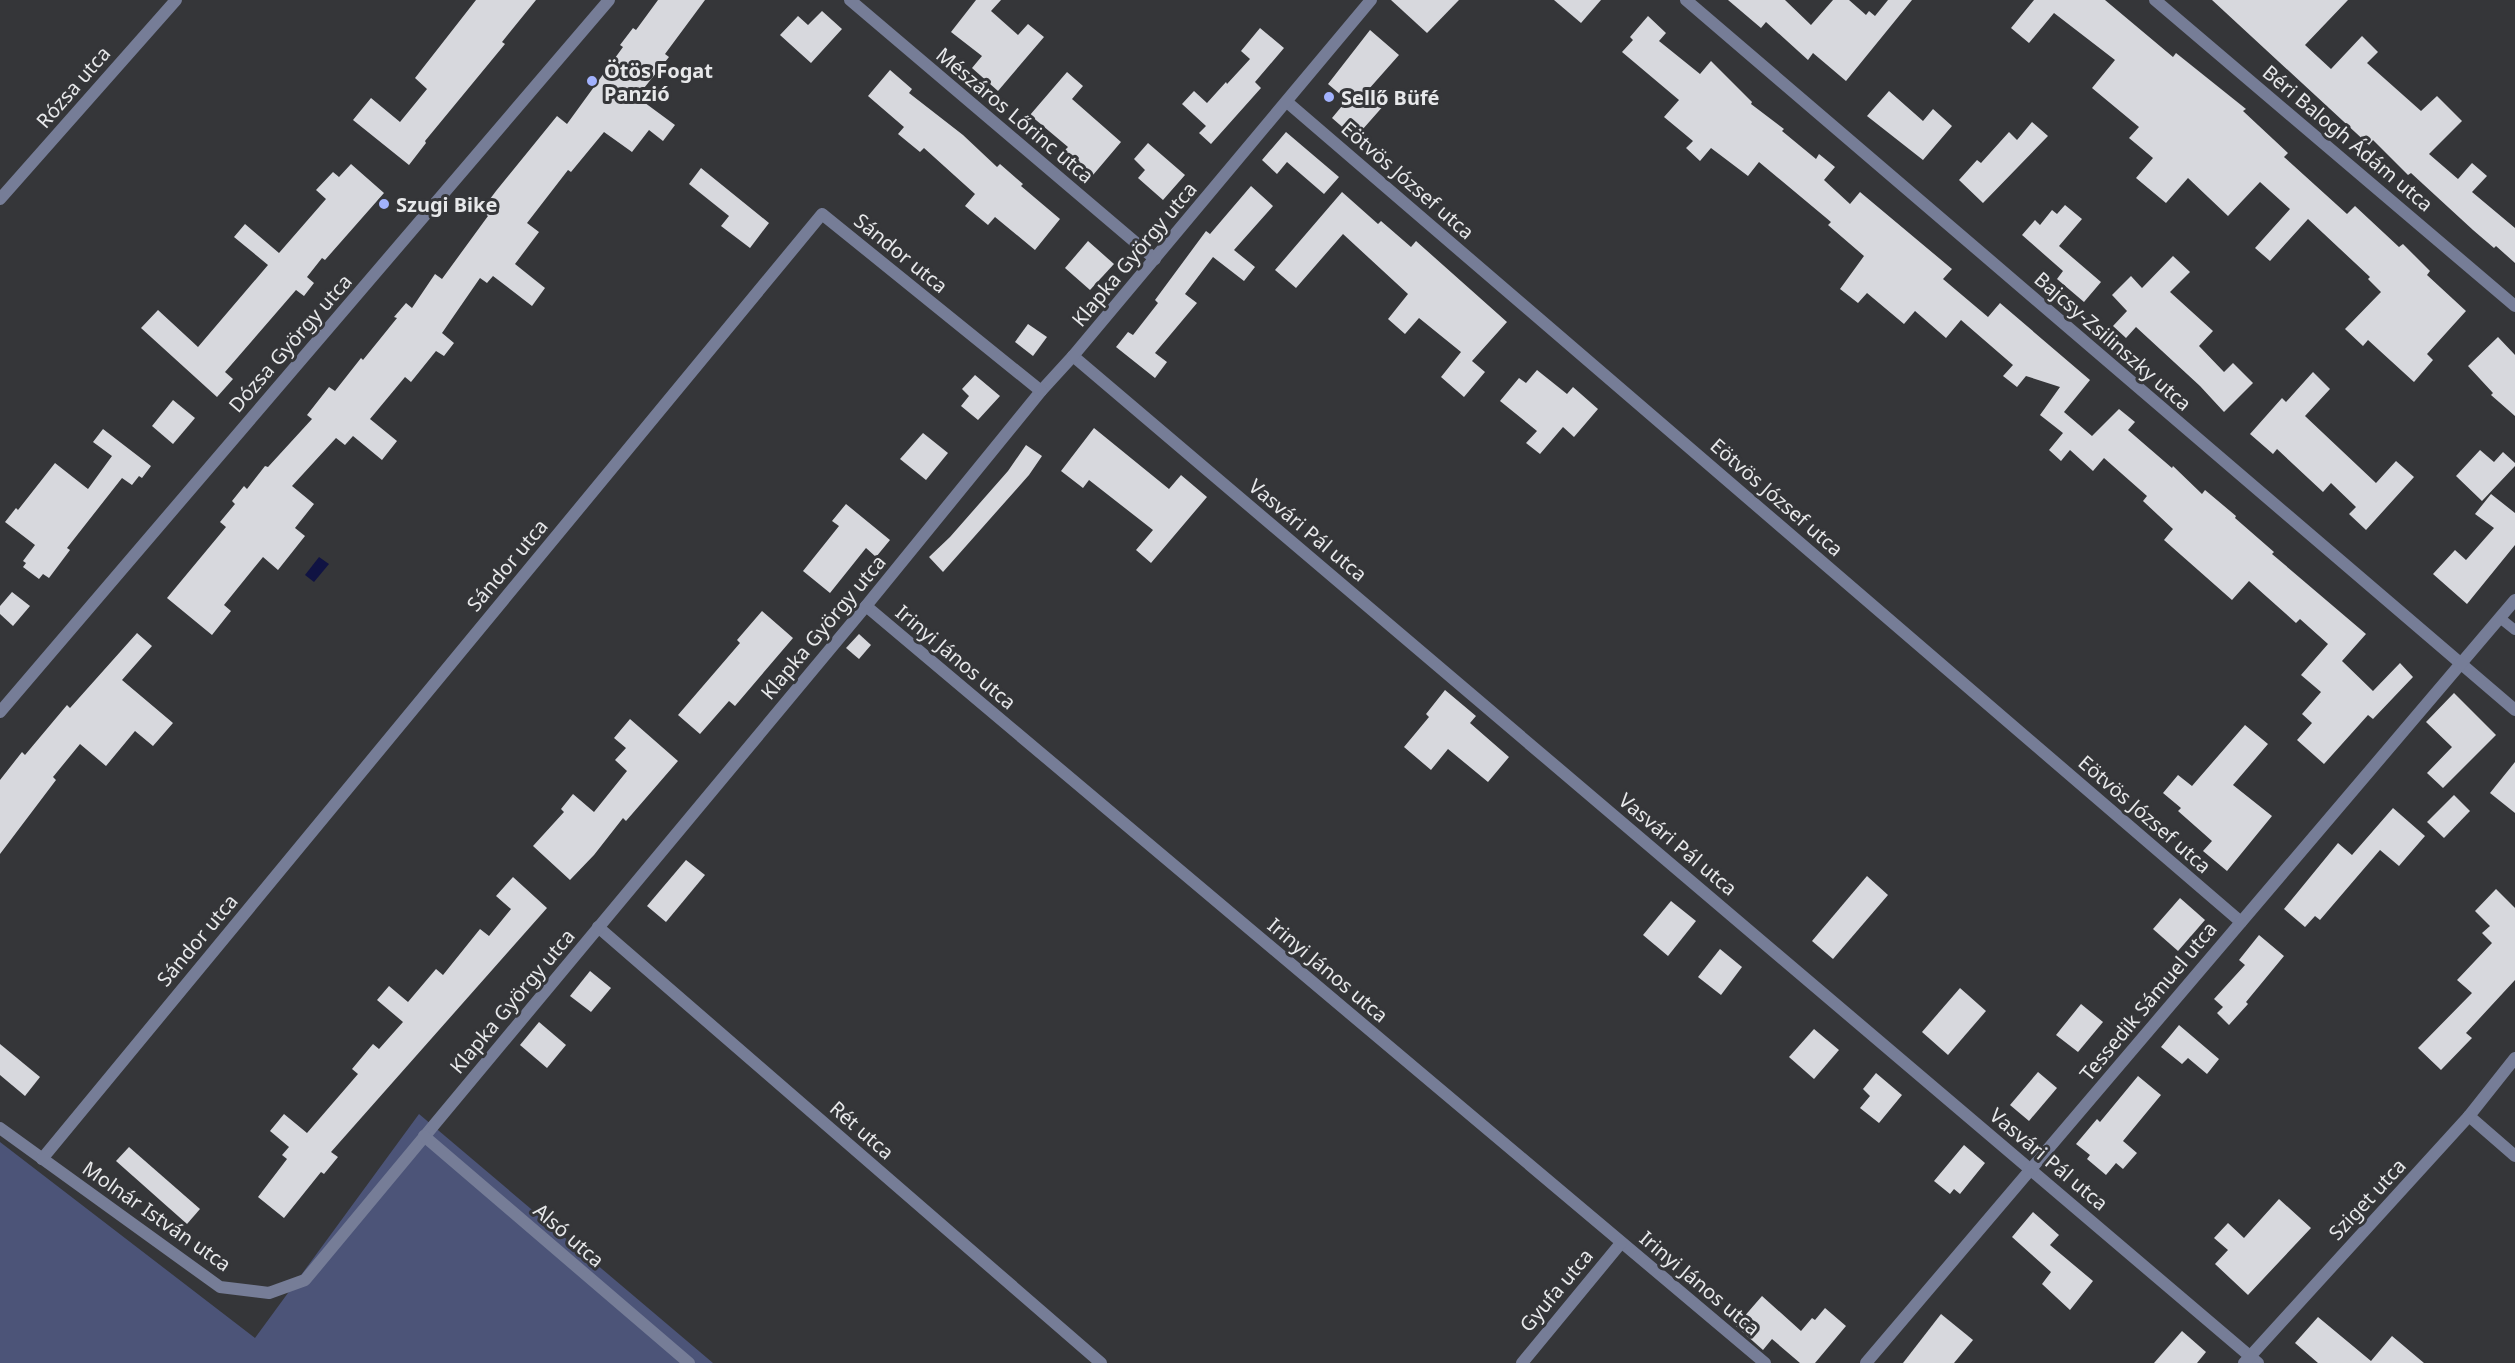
<svg xmlns="http://www.w3.org/2000/svg" width="2515" height="1363" font-family="'Noto Sans',sans-serif">
  <style>
    .green { fill: #4c5478 }
    .water { fill: #101343 }
    .building { fill: #d7d8dd }
    .lines { fill: none; stroke-linecap: round; stroke-linejoin: round }
    .service { stroke: #767d97; stroke-width: 10 }
    .minor { stroke: #767d97; stroke-width: 12 }
    .poi-dot { fill: #a2b2fd; stroke: #353639; stroke-width: 2 }
    .labels { text-anchor: middle; dominant-baseline: central; stroke-width: 6; stroke-linejoin: round; paint-order: stroke }
    .poi-label { font-size: 20px; font-weight: bold; fill: #e7e8ea; stroke: #353639; text-anchor: start }
    .street-label { font-size: 20px; fill: #e7e8ea; stroke: #353639 }
  </style>
  <rect width="100%" height="100%" fill="#353639"/>
  <polygon class="green" points="419,1114 713,1363 0,1363 0,1142 255,1338"/>
  <polygon class="water" points="319,557 329,564 314,582 305,575"/>
  <g class="building">
    <polygon points="476,0 536,0 502,42 505,44 425,141 426,143 409,165 353,120 371,98 400,122 427,89 415,78"/>
    <polygon points="658,0 705,0 665,54 669,57 640,93 644,96 641,100 675,125 663,141 649,130 632,152 604,132 571,172 568,170 527,223 539,232 515,264 545,288 532,306 493,276 487,283 480,278 442,333 454,343 444,356 436,351 411,382 405,377 370,419 397,441 382,460 353,436 345,445 336,438 292,486 314,504 295,528 305,536 278,570 263,557 224,605 231,611 212,635 167,598 226,527 220,522 235,504 232,501 244,486 247,489 265,466 268,467 312,419 307,415 329,387 335,391 361,358 363,360 397,318 394,317 406,303 412,308 435,274 442,279 488,216 481,211 496,191 557,116 567,124 623,47 620,45 633,28 636,30"/>
    <polygon points="976,0 1001,0 991,11 1018,35 1028,24 1044,37 998,91 972,68 982,56 951,32"/>
    <polygon points="1391,0 1459,0 1427,33"/>
    <polygon points="1554,0 1601,0 1581,23"/>
    <polygon points="1728,0 1785,0 1811,25 1833,0 1849,0 1866,15 1869,11 1875,16 1888,0 1912,0 1846,81 1813,53 1808,60 1766,22 1761,28"/>
    <polygon points="2034,0 2105,0 2173,57 2176,53 2246,109 2243,111 2288,153 2284,157 2347,214 2355,206 2399,247 2403,244 2430,271 2427,275 2466,311 2427,354 2433,360 2414,382 2368,340 2363,346 2345,329 2381,292 2368,279 2370,277 2308,219 2270,261 2255,248 2290,209 2260,182 2228,216 2188,178 2166,203 2136,178 2153,158 2129,138 2139,127 2092,88 2115,60 2054,13 2029,43 2011,28"/>
    <polygon points="2212,0 2348,0 2305,45 2331,69 2362,36 2378,52 2367,63 2421,111 2437,96 2462,121 2429,154 2458,179 2472,163 2487,176 2472,192 2515,228 2515,263 2496,246 2494,248 2473,230 2411,173 2408,175 2373,140 2369,145"/>
    <polygon points="822,11 842,29 811,63 780,35 798,16 808,25"/>
    <polygon points="1648,16 1666,33 1659,41 1700,74 1711,61 1752,102 1751,104 1784,129 1782,131 1816,159 1819,154 1835,167 1824,180 1850,204 1860,192 1952,269 1943,279 1988,317 2000,303 2090,380 2064,412 2092,436 2119,409 2135,422 2128,430 2172,468 2173,466 2202,494 2205,490 2236,516 2235,518 2274,552 2272,554 2366,634 2342,661 2373,691 2400,663 2413,677 2373,719 2368,715 2324,764 2297,740 2312,723 2302,714 2321,692 2301,675 2328,644 2300,619 2296,623 2249,581 2232,600 2164,540 2173,529 2143,501 2147,496 2104,458 2093,471 2070,450 2061,461 2049,450 2063,433 2040,415 2060,387 2026,376 2017,387 2003,376 2013,365 1961,320 1946,338 1915,311 1904,324 1867,293 1858,303 1840,289 1864,256 1828,225 1831,222 1759,162 1748,176 1711,148 1700,161 1686,148 1693,141 1664,117 1679,100 1622,52 1633,40 1630,37"/>
    <polygon points="1260,28 1284,48 1255,82 1261,88 1211,144 1199,133 1206,126 1182,104 1194,91 1207,103 1226,82 1227,84 1250,59 1241,51"/>
    <polygon points="1370,30 1399,55 1368,90 1385,104 1355,138 1332,118 1347,100 1328,84"/>
    <polygon points="890,70 912,89 909,93 963,135 997,167 1000,164 1023,184 1021,186 1060,219 1035,250 995,217 988,225 965,206 975,194 924,148 920,152 898,134 904,127 868,96"/>
    <polygon points="1067,72 1083,86 1072,99 1121,142 1093,175 1064,151 1068,147 1030,115"/>
    <polygon points="1889,91 1923,121 1933,109 1952,126 1923,160 1867,116"/>
    <polygon points="2032,122 2048,136 1983,203 1959,180 1977,160 1981,163 2009,132 2017,140"/>
    <polygon points="1286,132 1339,177 1324,194 1287,162 1277,174 1262,160"/>
    <polygon points="1148,143 1185,175 1163,200 1138,178 1145,170 1134,159"/>
    <polygon points="351,164 384,193 325,260 322,258 307,277 314,283 304,296 296,290 225,372 233,379 217,397 141,328 158,310 198,347 268,265 234,237 245,224 279,253 326,199 316,190 333,172 339,177"/>
    <polygon points="701,168 769,223 750,248 721,226 729,216 689,184"/>
    <polygon points="1251,186 1273,206 1234,250 1255,267 1244,281 1213,257 1185,294 1197,303 1155,353 1167,362 1155,378 1116,347 1128,332 1133,335 1158,303 1155,300 1206,231 1210,234"/>
    <polygon points="1342,192 1378,224 1381,221 1411,247 1416,241 1507,322 1472,361 1485,372 1464,397 1441,377 1461,352 1419,318 1405,334 1388,319 1408,294 1343,234 1296,288 1275,270"/>
    <polygon points="2065,205 2082,219 2059,246 2101,282 2084,302 2057,279 2063,271 2022,235 2035,220 2040,225 2052,210 2057,214"/>
    <polygon points="1088,241 1114,264 1090,290 1065,268"/>
    <polygon points="2173,256 2190,272 2170,292 2213,331 2199,346 2224,372 2233,363 2253,383 2224,412 2200,386 2136,327 2126,338 2113,326 2127,311 2112,295 2131,276 2142,288"/>
    <polygon points="1028,324 1047,337 1033,356 1015,342"/>
    <polygon points="2498,337 2515,355 2515,416 2491,395 2493,393 2468,366"/>
    <polygon points="1537,370 1567,394 1573,387 1598,409 1574,437 1563,427 1540,454 1526,443 1537,431 1500,401 1519,378 1526,383"/>
    <polygon points="2313,372 2330,389 2305,416 2376,483 2396,461 2414,477 2366,530 2349,514 2356,507 2331,483 2323,492 2277,449 2273,454 2250,434 2282,398 2286,402"/>
    <polygon points="975,375 1000,396 978,420 961,406 969,396 962,389"/>
    <polygon points="173,400 195,418 173,444 152,426"/>
    <polygon points="1094,428 1169,489 1181,475 1207,497 1151,563 1136,550 1153,530 1089,480 1083,488 1061,471"/>
    <polygon points="103,429 151,466 142,478 139,476 132,485 122,478 67,548 70,550 49,578 43,574 39,579 23,567 26,563 23,561 35,545 5,522 16,508 18,510 55,463 88,489 112,456 93,442"/>
    <polygon points="923,433 948,453 926,480 900,459"/>
    <polygon points="1026,445 1042,456 1029,475 943,572 929,557 950,537 1008,471"/>
    <polygon points="2480,450 2494,462 2503,452 2515,463 2515,466 2482,501 2456,476"/>
    <polygon points="2491,494 2515,513 2515,545 2467,604 2433,574 2455,550 2466,560 2494,528 2475,514"/>
    <polygon points="846,504 890,540 876,557 866,548 830,593 803,571 839,526 832,521"/>
    <polygon points="12,592 30,606 13,626 0,614 0,606"/>
    <polygon points="762,611 793,638 735,706 729,701 700,734 678,715 740,643 737,640"/>
    <polygon points="137,633 152,646 122,680 173,723 153,746 135,731 106,766 80,744 53,777 56,780 0,854 0,780 22,752 25,755 67,705 70,708"/>
    <polygon points="859,634 871,645 859,659 846,648"/>
    <polygon points="1445,690 1476,716 1470,723 1509,757 1488,782 1448,749 1431,770 1404,747 1429,717 1426,714"/>
    <polygon points="2454,693 2496,735 2443,788 2427,773 2452,747 2426,722"/>
    <polygon points="630,719 678,761 626,821 623,818 594,855 570,880 533,846 564,812 561,809 573,794 594,812 627,771 615,760 626,748 614,738"/>
    <polygon points="2245,725 2268,744 2233,785 2272,816 2227,871 2203,851 2212,841 2178,811 2181,808 2163,793 2178,775 2192,786"/>
    <polygon points="2515,762 2515,813 2490,793"/>
    <polygon points="2454,795 2470,811 2444,838 2427,822"/>
    <polygon points="2393,808 2425,836 2399,866 2380,850 2320,920 2315,916 2305,927 2284,909 2338,843 2352,855"/>
    <polygon points="686,860 705,875 666,922 647,906"/>
    <polygon points="1867,876 1888,895 1833,959 1812,941"/>
    <polygon points="513,877 547,908 331,1152 338,1157 324,1174 321,1172 284,1218 258,1197 287,1159 282,1155 289,1147 270,1131 284,1114 307,1133 358,1074 352,1069 373,1044 379,1049 403,1022 377,1000 389,986 408,1002 436,969 443,975 480,929 489,936 511,909 496,896"/>
    <polygon points="2496,889 2515,908 2515,980 2466,1033 2472,1038 2441,1070 2418,1048 2472,993 2457,980 2492,943 2482,933 2490,926 2475,911"/>
    <polygon points="2180,898 2205,920 2178,951 2153,929"/>
    <polygon points="1671,901 1696,921 1668,956 1643,935"/>
    <polygon points="2259,935 2284,956 2246,1002 2248,1004 2229,1025 2217,1013 2223,1007 2214,999 2245,965 2239,960"/>
    <polygon points="1720,949 1742,967 1721,995 1698,977"/>
    <polygon points="590,971 611,988 591,1012 570,996"/>
    <polygon points="1960,988 1986,1011 1948,1055 1922,1032"/>
    <polygon points="2081,1004 2103,1022 2078,1052 2056,1035"/>
    <polygon points="539,1022 566,1045 547,1068 520,1045"/>
    <polygon points="2179,1025 2219,1059 2207,1074 2188,1058 2182,1064 2161,1047"/>
    <polygon points="1814,1029 1839,1050 1814,1079 1789,1057"/>
    <polygon points="0,1044 40,1077 25,1096 0,1075"/>
    <polygon points="2038,1072 2057,1088 2029,1121 2010,1105"/>
    <polygon points="1876,1073 1902,1095 1879,1123 1860,1108 1870,1096 1863,1089"/>
    <polygon points="2138,1076 2161,1095 2123,1141 2137,1153 2123,1169 2116,1163 2106,1175 2087,1159 2090,1155 2076,1144 2097,1119 2100,1122"/>
    <polygon points="1964,1145 1985,1163 1960,1194 1954,1189 1950,1194 1934,1181"/>
    <polygon points="129,1147 200,1209 187,1224 116,1161"/>
    <polygon points="2279,1199 2311,1228 2248,1295 2215,1264 2228,1250 2214,1238 2228,1223 2244,1238"/>
    <polygon points="2033,1212 2059,1235 2050,1245 2093,1281 2070,1310 2042,1284 2051,1272 2012,1237"/>
    <polygon points="1762,1296 1801,1331 1812,1318 1815,1320 1825,1308 1846,1326 1815,1363 1800,1363 1772,1339 1763,1350 1736,1326"/>
    <polygon points="1941,1314 1973,1340 1954,1363 1903,1363"/>
    <polygon points="2318,1317 2371,1361 2392,1336 2424,1363 2318,1363 2295,1343"/>
    <polygon points="2182,1331 2206,1352 2197,1363 2154,1363"/>
  </g>
  <g class="lines">
    <polyline class="service" points="2500,618 2515,630"/>
    <g class="minor">
      <polyline points="850,0 1155,259"/>
      <polyline points="1686,0 2515,710"/>
      <polyline points="2155,0 2515,306"/>
      <polyline points="1287,102 2241,922"/>
      <polyline points="0,199 176,0"/>
      <polyline points="1073,356 2258,1363"/>
      <polyline points="866,606 1765,1363"/>
      <polyline points="0,712 609,0"/>
      <polyline points="598,927 1101,1363"/>
      <polyline points="2469,1116 2515,1156"/>
      <polyline points="0,1128 220,1287 269,1293 305,1280 866,606 1041,391 1073,356 1371,0"/>
      <polyline points="424,1136 689,1363"/>
      <polyline points="42,1159 822,214 1041,391"/>
      <polyline points="1522,1363 1621,1243"/>
      <polyline points="1866,1363 2515,600"/>
      <polyline points="2244,1363 2469,1116 2515,1058"/>
    </g>
  </g>
  <g class="poi-dot">
    <circle cx="592" cy="81" r="6"/>
    <circle cx="1329" cy="97" r="6"/>
    <circle cx="384" cy="204" r="6"/>
  </g>
  <g class="labels">
    <g class="poi-label">
      <text x="604" y="70">Ötös Fogat<tspan x="604" dy="23">Panzió</tspan></text>
      <text x="1341" y="97">Sellő Büfé</text>
      <text x="396" y="204">Szugi Bike</text>
    </g>
    <g class="street-label">
      <text transform="translate(73 87) rotate(-49)">Rózsa utca</text>
      <text transform="translate(1015 115) rotate(40)">Mészáros Lőrinc utca</text>
      <text transform="translate(2348 138) rotate(40)">Béri Balogh Ádám utca</text>
      <text transform="translate(1408 180) rotate(41)">Eötvös József utca</text>
      <text transform="translate(901 253) rotate(39)">Sándor utca</text>
      <text transform="translate(1134 254) rotate(-50)">Klapka György utca</text>
      <text transform="translate(2113 341) rotate(41)">Bajcsy-Zsilinszky utca</text>
      <text transform="translate(290 343) rotate(-49)">Dózsa György utca</text>
      <text transform="translate(1777 497) rotate(41)">Eötvös József utca</text>
      <text transform="translate(1308 530) rotate(40)">Vasvári Pál utca</text>
      <text transform="translate(507 565) rotate(-50)">Sándor utca</text>
      <text transform="translate(823 627) rotate(-50)">Klapka György utca</text>
      <text transform="translate(956 657) rotate(40)">Irinyi János utca</text>
      <text transform="translate(2145 814) rotate(41)">Eötvös József utca</text>
      <text transform="translate(1678 844) rotate(40)">Vasvári Pál utca</text>
      <text transform="translate(197 940) rotate(-50)">Sándor utca</text>
      <text transform="translate(1328 970) rotate(40)">Irinyi János utca</text>
      <text transform="translate(512 1001) rotate(-50)">Klapka György utca</text>
      <text transform="translate(2148 1001) rotate(-50)">Tessedik Sámuel utca</text>
      <text transform="translate(862 1130) rotate(41)">Rét utca</text>
      <text transform="translate(2049 1159) rotate(40)">Vasvári Pál utca</text>
      <text transform="translate(2367 1199) rotate(-47)">Sziget utca</text>
      <text transform="translate(157 1216) rotate(35)">Molnár István utca</text>
      <text transform="translate(569 1235) rotate(41)">Alsó utca</text>
      <text transform="translate(1700 1283) rotate(40)">Irinyi János utca</text>
      <text transform="translate(1556 1290) rotate(-50)">Gyufa utca</text>
    </g>
  </g>
</svg>
